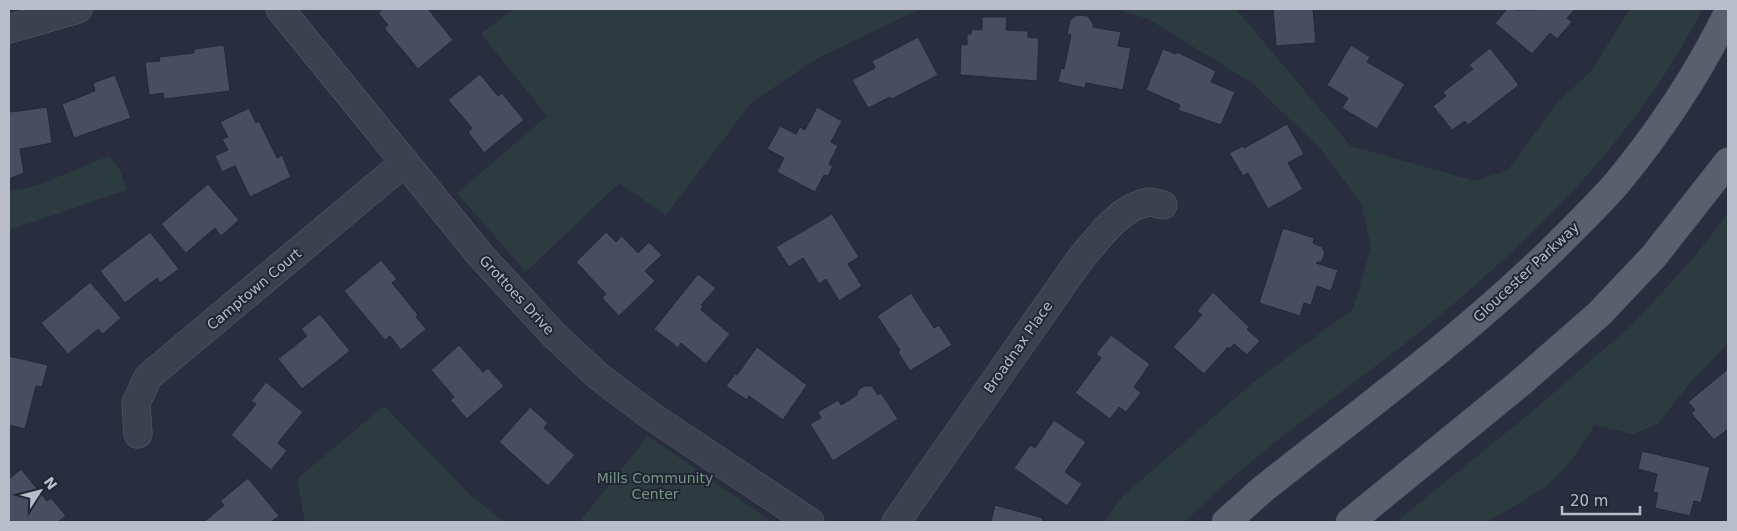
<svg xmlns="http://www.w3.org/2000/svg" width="1737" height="531" font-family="'DejaVu Sans',sans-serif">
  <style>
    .green { fill: #2b3b40 }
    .building { fill: #484d60; stroke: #232736 }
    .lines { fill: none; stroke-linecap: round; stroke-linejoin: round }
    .minor-casing { stroke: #5a5e6c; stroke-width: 29 }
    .major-casing { stroke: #464958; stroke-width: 29 }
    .minor { stroke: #3c404f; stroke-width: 28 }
    .major { stroke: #5a5f6e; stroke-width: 28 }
    .labels { text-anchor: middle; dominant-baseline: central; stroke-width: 4; stroke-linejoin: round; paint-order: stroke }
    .street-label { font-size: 14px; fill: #b9bcc9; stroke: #212534 }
    .park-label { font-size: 14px; fill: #729882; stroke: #212534 }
  </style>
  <rect width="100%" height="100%" fill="#282e3e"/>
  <g class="green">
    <polygon points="513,9 920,9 816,59 751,103 666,215 619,183 526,272 457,193 547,116 481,34"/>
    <path d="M1117,9H1236L1351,146L1475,181L1508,170L1556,104L1591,71L1630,9H1702C1642,133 1528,244 1422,330C1343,394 1256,449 1185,522H1104L1123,496L1250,385L1353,309L1371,247L1361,203L1319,147L1251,82L1148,19Z"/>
    <polygon points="109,156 120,170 127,190 9,230 9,192 38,185"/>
    <polygon points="1728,213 1728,343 1689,384 1658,424 1633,434 1595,425 1570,462 1544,488 1487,522 1396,522 1528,415 1633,324 1696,255"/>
    <polygon points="384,406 472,497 505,522 305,522 297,479"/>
    <polygon points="648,436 772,522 579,522"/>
  </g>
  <g class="building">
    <polygon points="383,9 428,9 453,40 418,69 384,28 388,25 378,13"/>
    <polygon points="1273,9 1313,9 1316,43 1276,46"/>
    <polygon points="1507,9 1517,10 1575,9 1567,18 1572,22 1557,39 1550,33 1532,54 1495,23"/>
    <polygon points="1077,15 1088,16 1093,24 1093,27 1121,32 1118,46 1131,48 1123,90 1086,83 1085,88 1058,82 1061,68 1064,69 1071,35 1067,34 1070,20"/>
    <polygon points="982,17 1007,17 1006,30 1028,31 1028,37 1039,38 1037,81 960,75 961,44 967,45 967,34 971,34 972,29 982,30"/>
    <polygon points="918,37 938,75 892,99 890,97 868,108 852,80 875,68 872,61"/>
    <polygon points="224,45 230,91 164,99 163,93 149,95 145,62 160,61 159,57 194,53 194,49"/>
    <polygon points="1351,45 1370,57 1367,62 1405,84 1377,129 1342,108 1348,98 1327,85"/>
    <polygon points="1490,48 1519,85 1468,125 1465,121 1452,130 1433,106 1446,96 1443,92 1473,69 1469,65"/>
    <polygon points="1163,49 1176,54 1177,52 1216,71 1211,82 1235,92 1221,125 1178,110 1180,105 1146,90"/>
    <polygon points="480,74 498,96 502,93 524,120 484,153 468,132 472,128 448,100"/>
    <polygon points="115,75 131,118 74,138 62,104 95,91 93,83"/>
    <polygon points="9,107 11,112 47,107 52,143 20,149 24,173 9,179"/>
    <polygon points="817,107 842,121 831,142 838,146 829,164 833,166 828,176 824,175 815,192 777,172 784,158 767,149 780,126 796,134 800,127 805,130"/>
    <polygon points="249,108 256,123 259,121 277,158 282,155 291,177 250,197 235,166 222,172 215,156 228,150 222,139 228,137 220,122"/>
    <polygon points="1287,124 1304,154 1288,163 1303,189 1268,209 1248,173 1243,176 1229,153 1243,146 1244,148"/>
    <polygon points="208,184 239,220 221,236 215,228 186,253 161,224"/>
    <polygon points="832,214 859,257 848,264 862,286 839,301 826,279 819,284 803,258 789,267 776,247"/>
    <polygon points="1283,228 1314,238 1313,243 1322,247 1325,253 1322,261 1316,263 1338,270 1331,291 1317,286 1311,305 1304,303 1300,316 1259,303"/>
    <polygon points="150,232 179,269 160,283 157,278 125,303 100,271"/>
    <polygon points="606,232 616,242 622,236 638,253 649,242 662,255 645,271 655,281 619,316 602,298 606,294 576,262"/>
    <polygon points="381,260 397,279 392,283 418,315 416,317 426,329 401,350 390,336 385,340 344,291"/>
    <polygon points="698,274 716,288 701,305 703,307 701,310 730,334 706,364 681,343 678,348 654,329"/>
    <polygon points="90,282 121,318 103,334 98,329 68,354 41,323"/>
    <polygon points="1213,292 1249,327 1247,329 1260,341 1247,355 1234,344 1230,349 1228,347 1204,374 1173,347 1202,315 1197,311"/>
    <polygon points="911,293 934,328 939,325 952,345 910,371 898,352 900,350 877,316"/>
    <polygon points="320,314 350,351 302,389 278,359 307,336 301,329"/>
    <polygon points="1111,335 1150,364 1134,387 1141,393 1126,412 1119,407 1110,419 1075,393 1101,358 1096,354"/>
    <polygon points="459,345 483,372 488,368 504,386 467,419 450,400 454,397 431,370"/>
    <polygon points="757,347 807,385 783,420 749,396 747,400 726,386 735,374 737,375"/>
    <polygon points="9,356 48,365 42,387 36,386 25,429 9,425"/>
    <polygon points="1728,369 1728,429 1714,440 1691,413 1695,410 1688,402"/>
    <polygon points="266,382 303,412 278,443 287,451 271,470 231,435 256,404 251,401"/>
    <polygon points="864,386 872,386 878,395 881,393 898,419 833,461 810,424 821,418 818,412 838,400 841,405 857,395 858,390"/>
    <polygon points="530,407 548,423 544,428 575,455 548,486 499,442"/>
    <polygon points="1054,420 1086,442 1065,472 1082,484 1067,506 1014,468 1030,445 1035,448"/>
    <polygon points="1642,451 1710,467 1701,503 1694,501 1690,516 1655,508 1658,493 1653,492 1657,474 1638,469"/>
    <polygon points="21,469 47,501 51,498 66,516 58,522 12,522 9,519 9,479"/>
    <polygon points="248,478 279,516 271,522 204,522 224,505 220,501"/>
    <polygon points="995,505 1043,518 1042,522 991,522"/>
  </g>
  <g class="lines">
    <g class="minor-casing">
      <g id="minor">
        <polyline points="280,9 481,256 555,336 598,376 651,416 810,522"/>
        <polyline points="9,29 78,9"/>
        <polyline points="138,434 136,403 148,377 405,162"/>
        <path d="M896,522L1079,261C1096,241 1119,207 1148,202C1152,202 1159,204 1163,205"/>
      </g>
    </g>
    <g class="major-casing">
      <g id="major">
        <path d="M1226,522L1263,489C1360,412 1462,338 1551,251C1573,229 1596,207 1617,183C1660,131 1698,74 1728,13"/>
        <polyline points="1350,522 1519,384 1599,314 1654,256 1728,162"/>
      </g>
    </g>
    <use href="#minor" class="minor"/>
    <use href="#major" class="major"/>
  </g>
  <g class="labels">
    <g class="street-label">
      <text transform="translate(1526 272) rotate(-43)">Gloucester Parkway</text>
      <text transform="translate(254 289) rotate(-40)">Camptown Court</text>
      <text transform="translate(517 295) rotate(47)">Grottoes Drive</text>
      <text transform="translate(1018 347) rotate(-55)">Broadnax Place</text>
    </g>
    <g class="park-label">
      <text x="655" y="478">Mills Community<tspan x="655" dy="16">Center</tspan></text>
    </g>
  </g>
  <rect width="1737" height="531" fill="none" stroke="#b9bcc9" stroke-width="20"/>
  <g transform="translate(40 491) rotate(54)" stroke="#212534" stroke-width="4" paint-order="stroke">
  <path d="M0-4L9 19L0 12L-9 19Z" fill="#b9bcc9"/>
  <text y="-8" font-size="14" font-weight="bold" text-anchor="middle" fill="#b9bcc9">N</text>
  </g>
  <path d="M1562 506v8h78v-8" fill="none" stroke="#b9bcc9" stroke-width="2.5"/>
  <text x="1570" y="506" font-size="15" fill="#b9bcc9" stroke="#212534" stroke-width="4" paint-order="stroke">20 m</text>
</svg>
